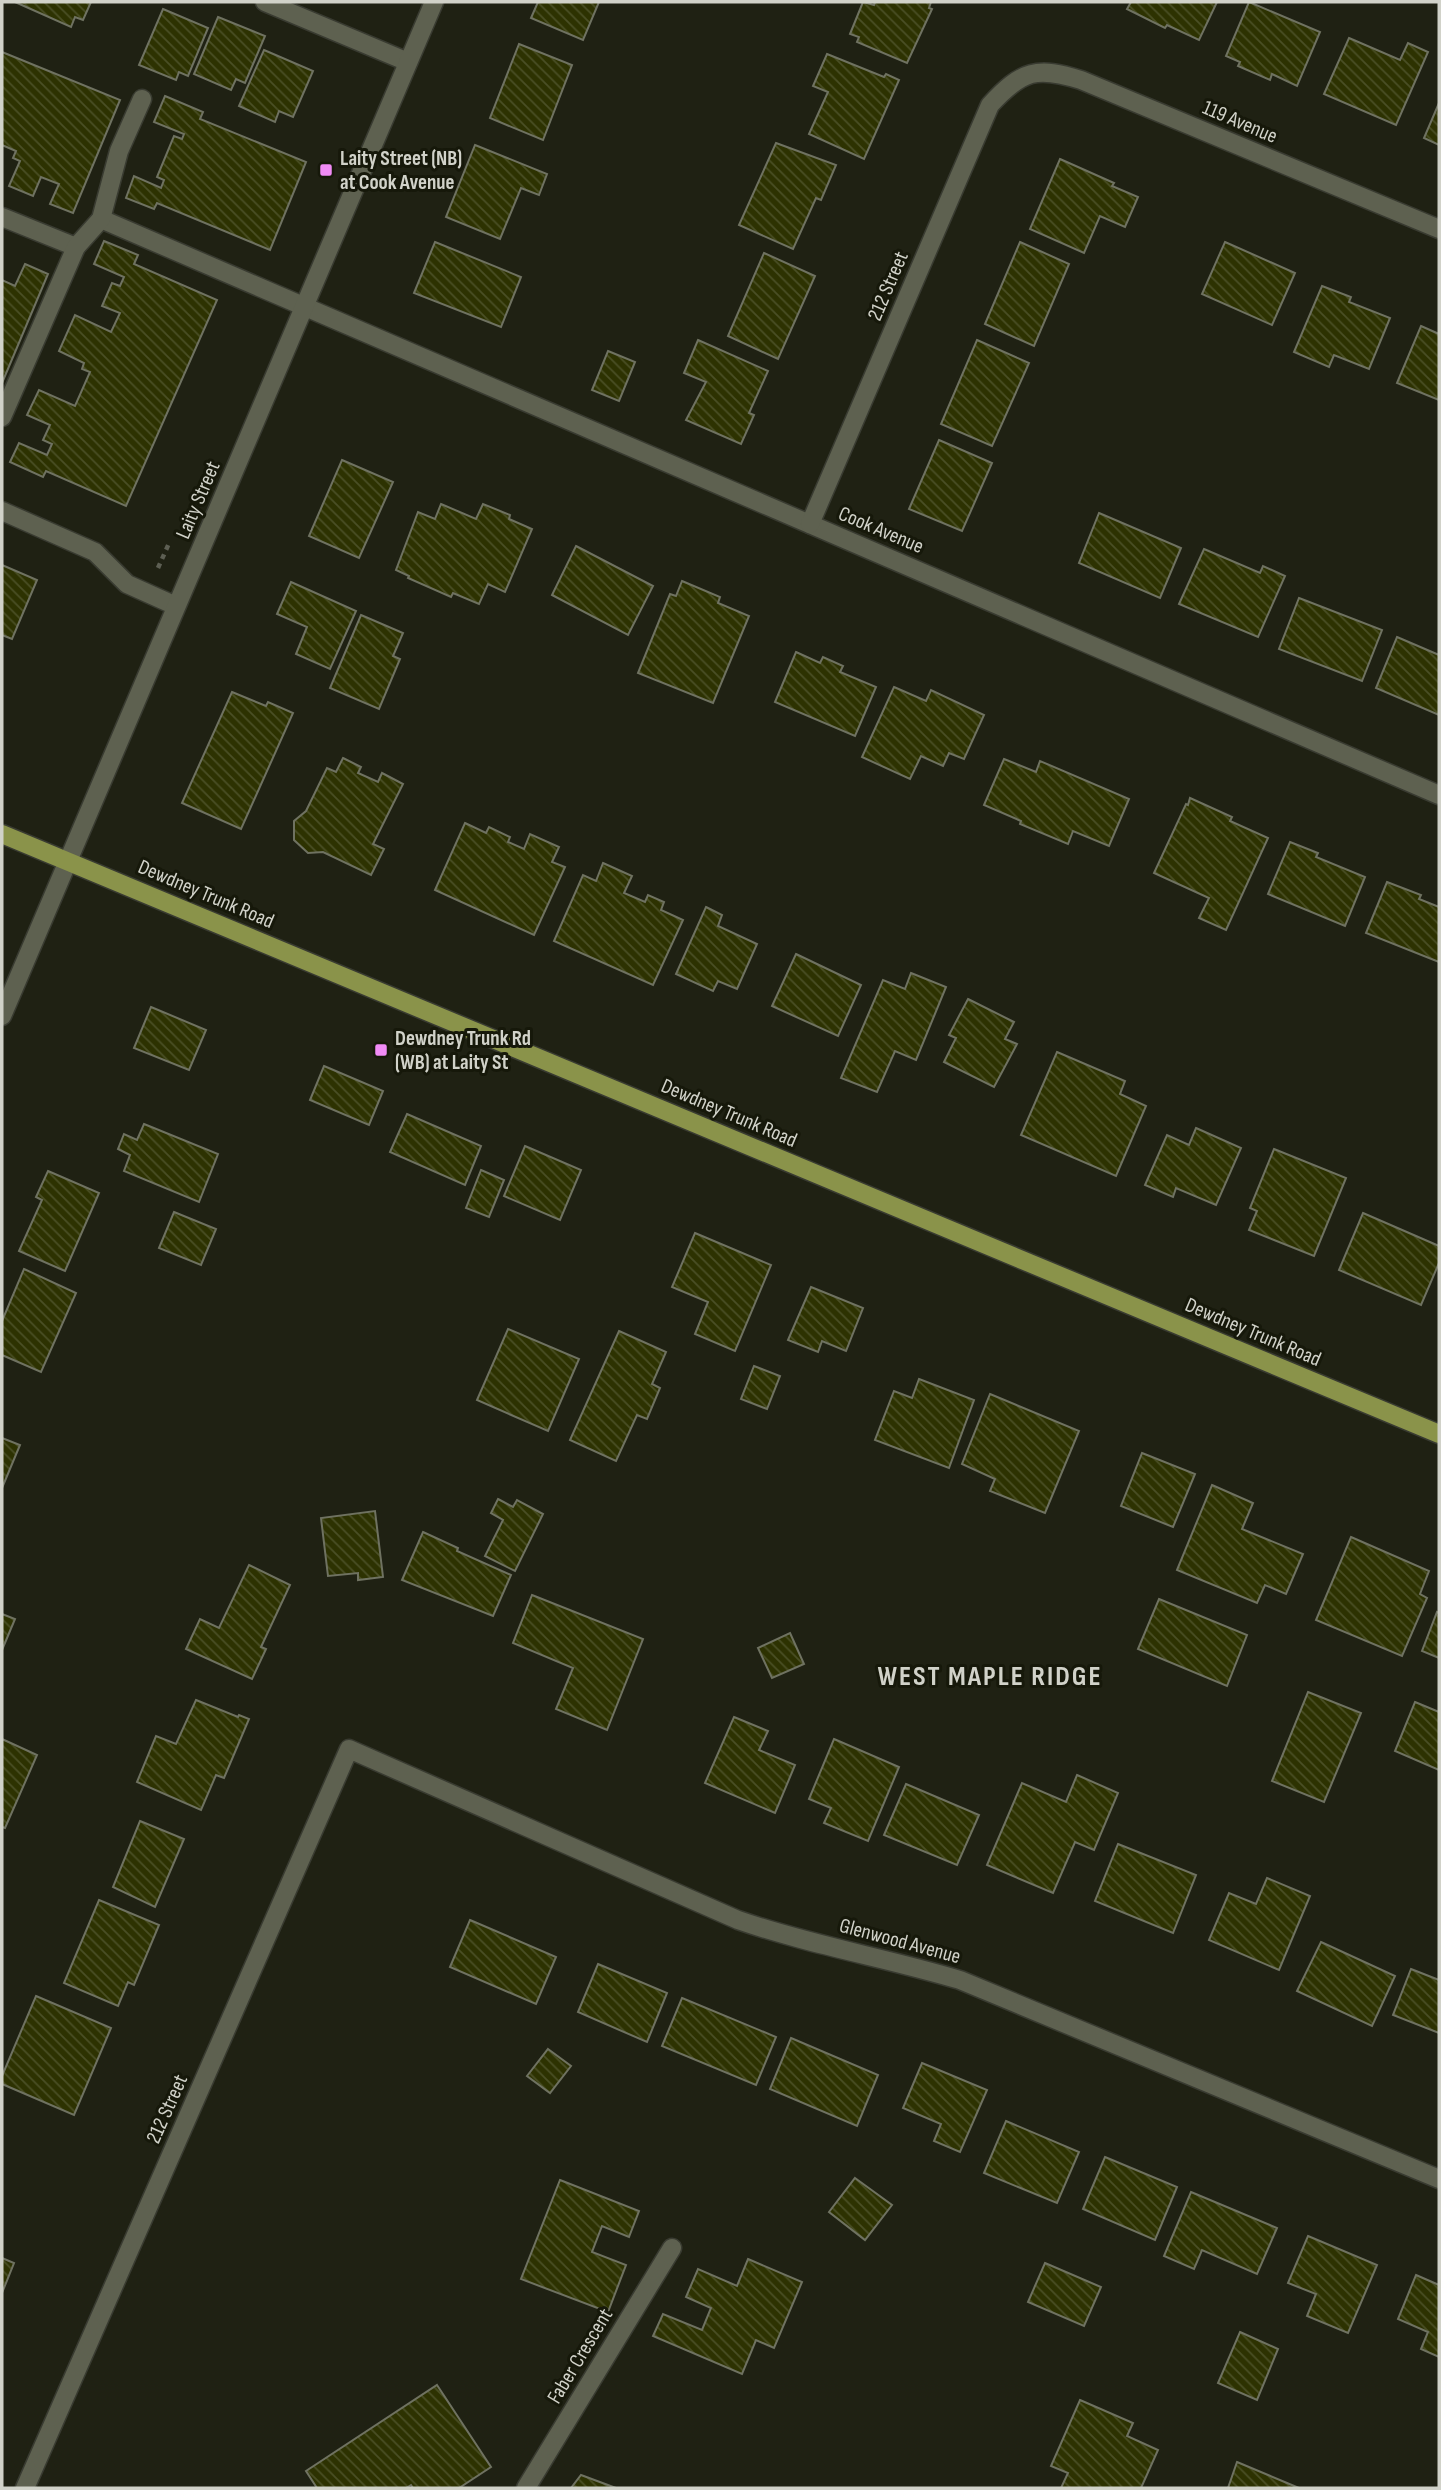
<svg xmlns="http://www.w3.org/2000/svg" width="1441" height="2490" font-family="'Sofia Sans Condensed',sans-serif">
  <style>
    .building { fill: url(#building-back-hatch); stroke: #6f7261; stroke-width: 2 }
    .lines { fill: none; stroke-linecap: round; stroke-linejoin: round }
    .minor-casing { stroke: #393b31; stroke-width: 21 }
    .major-casing { stroke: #393b31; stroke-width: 21 }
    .path { stroke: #5d5f53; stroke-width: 4.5; stroke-dasharray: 5 5; stroke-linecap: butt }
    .minor { stroke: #5e6150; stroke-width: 18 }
    .major { stroke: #8a934a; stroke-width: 18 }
    .poi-dot { fill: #f08bf5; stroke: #16180a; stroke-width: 2.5 }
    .labels { text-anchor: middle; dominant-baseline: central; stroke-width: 6; stroke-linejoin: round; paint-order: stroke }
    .street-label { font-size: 21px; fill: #d1d2c9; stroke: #16180a }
    .poi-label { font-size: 21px; font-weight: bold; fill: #d1d2c9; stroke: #16180a; text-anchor: start }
    .district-label { font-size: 28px; font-weight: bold; letter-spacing: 2px; fill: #d1d2c9; stroke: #16180a }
  </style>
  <defs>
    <pattern id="building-back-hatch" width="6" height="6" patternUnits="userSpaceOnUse" patternTransform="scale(1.75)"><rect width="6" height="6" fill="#2d3201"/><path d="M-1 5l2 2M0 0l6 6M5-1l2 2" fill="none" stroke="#4a4f25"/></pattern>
  </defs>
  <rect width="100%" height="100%" fill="#1f2113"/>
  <g class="building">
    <polygon points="15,2 91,2 83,20 75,17 71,27"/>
    <polygon points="538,2 599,2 583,40 531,18"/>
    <polygon points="863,2 874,5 875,2 931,2 929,8 932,9 907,63 857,42 859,37 850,34"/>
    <polygon points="1131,2 1217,2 1199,40 1167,25 1165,28 1127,9"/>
    <polygon points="1249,2 1320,32 1297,86 1272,74 1270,80 1238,66 1240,62 1226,56"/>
    <polygon points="163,9 208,28 188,76 179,72 176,80 139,65"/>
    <polygon points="218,17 265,36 245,83 236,79 231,90 194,74"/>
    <polygon points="1349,38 1400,60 1408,43 1428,52 1396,125 1324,94"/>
    <polygon points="519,44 572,65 543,140 490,118"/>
    <polygon points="264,50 313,71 293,117 279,111 275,122 239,106"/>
    <polygon points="2,52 120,100 73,213 50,204 59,184 41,177 33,196 9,186 20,161 13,158 16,151 2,145"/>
    <polygon points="827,54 884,77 886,74 899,80 864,159 809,134 828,92 813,86"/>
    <polygon points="165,96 203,112 200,119 306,162 270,250 157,203 154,209 126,198 134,176 161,188 164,180 157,177 174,136 182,139 184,134 154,122"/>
    <polygon points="1439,103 1439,145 1424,138"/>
    <polygon points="776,143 836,165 821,200 816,198 793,249 739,225"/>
    <polygon points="475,145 547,174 539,195 521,188 500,239 446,217"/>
    <polygon points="1060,159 1114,183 1112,186 1138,197 1125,227 1100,216 1084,253 1030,229"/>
    <polygon points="104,241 138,255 134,264 217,300 126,506 46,471 43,477 10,462 19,443 47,455 52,444 43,440 50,425 27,415 39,390 75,406 90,372 82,369 84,363 59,351 75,315 111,332 120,313 102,306 112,283 120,286 124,277 94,264"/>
    <polygon points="435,242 521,277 501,327 414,293"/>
    <polygon points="1020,242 1069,264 1034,346 985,324"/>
    <polygon points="1225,242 1295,273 1272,325 1202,294"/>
    <polygon points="764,253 815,276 778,359 728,336"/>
    <polygon points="25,264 48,274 2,383 2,280 15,286"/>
    <polygon points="1322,286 1351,297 1349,302 1390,318 1369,369 1334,355 1329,367 1294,352"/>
    <polygon points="1421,326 1439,334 1439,400 1397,383"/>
    <polygon points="698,340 768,371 749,413 754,415 741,444 686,420 706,382 684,373"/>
    <polygon points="977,340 1029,363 992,446 941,424"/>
    <polygon points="608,351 635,362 619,401 592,390"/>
    <polygon points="939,440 992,463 962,531 909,509"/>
    <polygon points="342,460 393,482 359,558 309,536"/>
    <polygon points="441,504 476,519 483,504 510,515 509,519 532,529 505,592 488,584 479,604 453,593 451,597 408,578 409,576 396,570 418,512 435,519"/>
    <polygon points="1099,513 1181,548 1160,598 1079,563"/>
    <polygon points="576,546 653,586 628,635 552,595"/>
    <polygon points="1204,549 1260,573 1263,566 1285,576 1258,637 1179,604"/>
    <polygon points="2,565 37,580 12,639 2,635"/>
    <polygon points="682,581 720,597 718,603 749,616 713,703 638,673 670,594 676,596"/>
    <polygon points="291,582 356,611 330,669 296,654 307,627 277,614"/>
    <polygon points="1299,598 1382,630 1362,681 1279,649"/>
    <polygon points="361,615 403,633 393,656 400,659 379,709 330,688"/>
    <polygon points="1397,637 1439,655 1439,715 1376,688"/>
    <polygon points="796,652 820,663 823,657 843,666 840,672 876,687 855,736 775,702"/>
    <polygon points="894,687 926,701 931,690 984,715 964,759 949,753 943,766 921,756 910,779 862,757"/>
    <polygon points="232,692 266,706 268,702 293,713 241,829 182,803"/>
    <polygon points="343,758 361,767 358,773 378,782 382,773 403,784 373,844 384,849 371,875 323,852 308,853 294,840 294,821 306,811 327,768 336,772"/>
    <polygon points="1004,759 1036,772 1040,761 1129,799 1109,846 1073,831 1068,844 1020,824 1021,821 984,805"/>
    <polygon points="1190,798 1232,817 1230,821 1268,838 1226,930 1199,918 1209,898 1154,873 1186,804 1188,805"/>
    <polygon points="465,823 486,833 489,827 510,837 508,842 524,849 530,834 559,847 552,862 565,867 534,935 435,890"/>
    <polygon points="1290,842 1318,853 1316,857 1365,877 1345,926 1268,894"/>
    <polygon points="603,863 632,876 624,893 645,902 648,895 664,902 661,910 683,920 653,985 554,941 583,875 596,881"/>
    <polygon points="1387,882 1421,895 1419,899 1439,907 1439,962 1366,933"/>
    <polygon points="706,907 722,915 718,926 757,944 737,989 718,981 713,991 676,974"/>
    <polygon points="796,954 861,985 838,1036 772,1006"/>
    <polygon points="911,973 946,987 916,1060 895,1051 877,1092 841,1078 883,980 905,989"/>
    <polygon points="968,999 1014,1022 1005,1039 1017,1044 994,1087 944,1062 956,1038 949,1035"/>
    <polygon points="151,1007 206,1030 189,1070 134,1048"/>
    <polygon points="1057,1052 1125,1081 1120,1094 1146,1106 1116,1176 1021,1135"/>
    <polygon points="324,1066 383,1091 369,1125 310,1100"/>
    <polygon points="407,1114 481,1146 465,1185 390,1152"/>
    <polygon points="144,1124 218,1154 199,1202 124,1171 130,1155 118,1149 124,1134 137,1140"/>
    <polygon points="1196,1128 1241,1148 1216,1205 1176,1188 1173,1197 1145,1185 1167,1135 1189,1145"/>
    <polygon points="525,1146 581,1170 560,1220 504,1196"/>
    <polygon points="1274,1149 1346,1178 1314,1256 1249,1230 1257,1211 1250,1208"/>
    <polygon points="481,1170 504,1180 489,1217 466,1208"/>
    <polygon points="48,1171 99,1193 65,1271 19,1251 42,1200 36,1197"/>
    <polygon points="174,1212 216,1229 201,1265 159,1248"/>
    <polygon points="1363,1213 1439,1246 1439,1263 1421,1305 1339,1270"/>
    <polygon points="695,1233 771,1265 735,1351 695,1334 708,1302 672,1287"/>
    <polygon points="24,1269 76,1293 41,1372 2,1355 2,1321"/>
    <polygon points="811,1287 863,1308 846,1351 822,1341 818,1352 788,1340"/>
    <polygon points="508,1329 579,1359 548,1431 477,1400"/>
    <polygon points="619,1331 666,1352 652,1384 660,1388 647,1419 637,1415 616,1461 570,1440"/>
    <polygon points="754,1366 780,1376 767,1409 741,1399"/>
    <polygon points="919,1379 974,1400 949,1468 875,1440 894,1391 912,1398"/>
    <polygon points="990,1394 1079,1431 1045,1513 990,1491 995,1479 962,1464"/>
    <polygon points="2,1438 20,1445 2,1488"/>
    <polygon points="1142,1453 1195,1474 1173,1527 1121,1506"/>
    <polygon points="1212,1485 1253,1503 1242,1529 1303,1554 1286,1594 1265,1585 1257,1603 1177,1570"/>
    <polygon points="498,1499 513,1507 517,1500 543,1514 515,1571 485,1556 503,1520 491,1513"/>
    <polygon points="375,1511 383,1577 358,1580 358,1573 328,1576 321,1518"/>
    <polygon points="423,1532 458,1548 457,1551 511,1575 493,1616 402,1580"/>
    <polygon points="1351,1537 1429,1571 1420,1594 1427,1598 1402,1656 1316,1620"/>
    <polygon points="249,1565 290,1585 261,1647 266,1649 252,1679 186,1649 200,1619 219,1628"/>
    <polygon points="532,1595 643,1639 607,1730 556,1709 573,1668 513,1643"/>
    <polygon points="1159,1599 1247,1635 1227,1686 1138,1649"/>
    <polygon points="1437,1612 1439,1613 1439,1658 1422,1651"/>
    <polygon points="2,1614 15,1619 2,1650"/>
    <polygon points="790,1633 804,1664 772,1678 758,1648"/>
    <polygon points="1308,1692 1361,1713 1324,1802 1272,1781"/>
    <polygon points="196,1700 238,1717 239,1715 249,1719 224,1778 216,1775 201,1810 137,1782 156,1736 176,1744"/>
    <polygon points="1415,1702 1439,1712 1439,1770 1395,1751"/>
    <polygon points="734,1717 768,1731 759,1750 795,1765 775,1813 705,1783"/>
    <polygon points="2,1739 37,1755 5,1828 2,1827"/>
    <polygon points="834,1739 899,1767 868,1841 824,1823 831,1808 809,1799"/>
    <polygon points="1077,1775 1118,1793 1094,1850 1075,1842 1053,1893 987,1865 1022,1783 1066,1802"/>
    <polygon points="906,1784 979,1815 957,1865 884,1835"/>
    <polygon points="140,1821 184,1839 155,1907 113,1887"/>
    <polygon points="1118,1844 1196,1875 1173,1933 1095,1901"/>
    <polygon points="1267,1878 1310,1896 1279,1970 1209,1940 1229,1893 1256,1904"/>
    <polygon points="99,1900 159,1925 134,1985 128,1982 118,2006 64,1983"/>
    <polygon points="470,1920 556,1957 536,2004 450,1967"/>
    <polygon points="1321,1942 1395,1976 1372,2026 1297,1991"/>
    <polygon points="598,1964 667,1993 647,2042 578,2012"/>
    <polygon points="1411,1969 1439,1980 1439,2033 1393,2015"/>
    <polygon points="36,1996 111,2028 74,2115 2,2084 2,2076"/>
    <polygon points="682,1998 776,2037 756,2085 662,2046"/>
    <polygon points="791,2038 878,2075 857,2126 770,2089"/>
    <polygon points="548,2049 571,2066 550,2093 527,2076"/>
    <polygon points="922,2063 987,2090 960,2152 934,2141 941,2124 903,2108"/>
    <polygon points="1006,2121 1079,2152 1057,2203 984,2173"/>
    <polygon points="1105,2157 1177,2187 1155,2240 1083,2209"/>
    <polygon points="855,2178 892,2205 865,2240 829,2212"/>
    <polygon points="560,2180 639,2211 629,2237 602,2226 592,2252 626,2265 608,2312 521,2279"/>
    <polygon points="1191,2192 1277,2228 1257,2274 1202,2250 1194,2269 1164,2256"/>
    <polygon points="1308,2236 1377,2265 1348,2333 1307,2316 1316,2294 1288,2283"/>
    <polygon points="2,2258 14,2263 2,2293"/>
    <polygon points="748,2259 802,2282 774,2348 756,2340 742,2374 653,2336 663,2314 702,2330 711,2308 686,2297 698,2269 737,2286"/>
    <polygon points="1045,2263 1101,2287 1084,2326 1028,2302"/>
    <polygon points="1416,2275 1439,2285 1439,2357 1421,2349 1428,2332 1398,2319"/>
    <polygon points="1240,2332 1278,2349 1257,2400 1218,2383"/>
    <polygon points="437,2385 491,2467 459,2488 413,2488 411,2485 406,2488 317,2488 306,2471"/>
    <polygon points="1080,2400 1133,2423 1127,2436 1158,2450 1141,2488 1061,2488 1068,2473 1051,2466"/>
    <polygon points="1237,2462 1299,2488 1228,2488"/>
    <polygon points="581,2475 616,2488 571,2488"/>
  </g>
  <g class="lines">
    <g class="minor-casing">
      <g id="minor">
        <polyline points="265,2 408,62"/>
        <polyline points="2,217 76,247"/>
        <polyline points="101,219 1439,795"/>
        <polyline points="2,417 76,247 101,219 119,151 142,99"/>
        <polyline points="2,511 95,552 127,584 176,606"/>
        <path d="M810,524L990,105C1022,70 1037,66 1081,80L1439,229"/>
        <polyline points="2,1016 434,2"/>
        <path d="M25,2488L349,1749L738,1920C810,1945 887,1958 960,1980L1439,2179"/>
        <polyline points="526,2488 672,2248"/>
      </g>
    </g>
    <g class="major-casing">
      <polyline id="major" points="2,834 1439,1434"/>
    </g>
    <polyline class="path" points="158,568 170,541"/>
    <use href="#minor" class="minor"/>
    <use href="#major" class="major"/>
  </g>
  <g class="poi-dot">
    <rect x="319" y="163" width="14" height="14" rx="3.5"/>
    <rect x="374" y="1043" width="14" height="14" rx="3.5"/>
  </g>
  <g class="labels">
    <g class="street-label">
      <text transform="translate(1240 122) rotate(23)">119 Avenue</text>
      <text transform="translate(888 286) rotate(-67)">212 Street</text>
      <text transform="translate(198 500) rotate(-67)">Laity Street</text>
      <text transform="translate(881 530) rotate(23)">Cook Avenue</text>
      <text transform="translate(206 894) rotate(23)">Dewdney Trunk Road</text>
      <text transform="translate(729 1113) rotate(23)">Dewdney Trunk Road</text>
      <text transform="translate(1253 1332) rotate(23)">Dewdney Trunk Road</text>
      <text transform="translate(900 1941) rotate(15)">Glenwood Avenue</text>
      <text transform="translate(167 2109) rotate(-66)">212 Street</text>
      <text transform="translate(580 2356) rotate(-59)">Faber Crescent</text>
    </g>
    <g class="poi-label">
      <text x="340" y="158">Laity Street (NB)<tspan x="340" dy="24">at Cook Avenue</tspan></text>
      <text x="395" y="1038">Dewdney Trunk Rd<tspan x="395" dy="24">(WB) at Laity St</tspan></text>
    </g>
    <g class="district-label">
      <text x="990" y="1676">WEST MAPLE RIDGE</text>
    </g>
  </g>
  <rect width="1441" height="2490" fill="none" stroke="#d1d2c9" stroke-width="7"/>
</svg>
